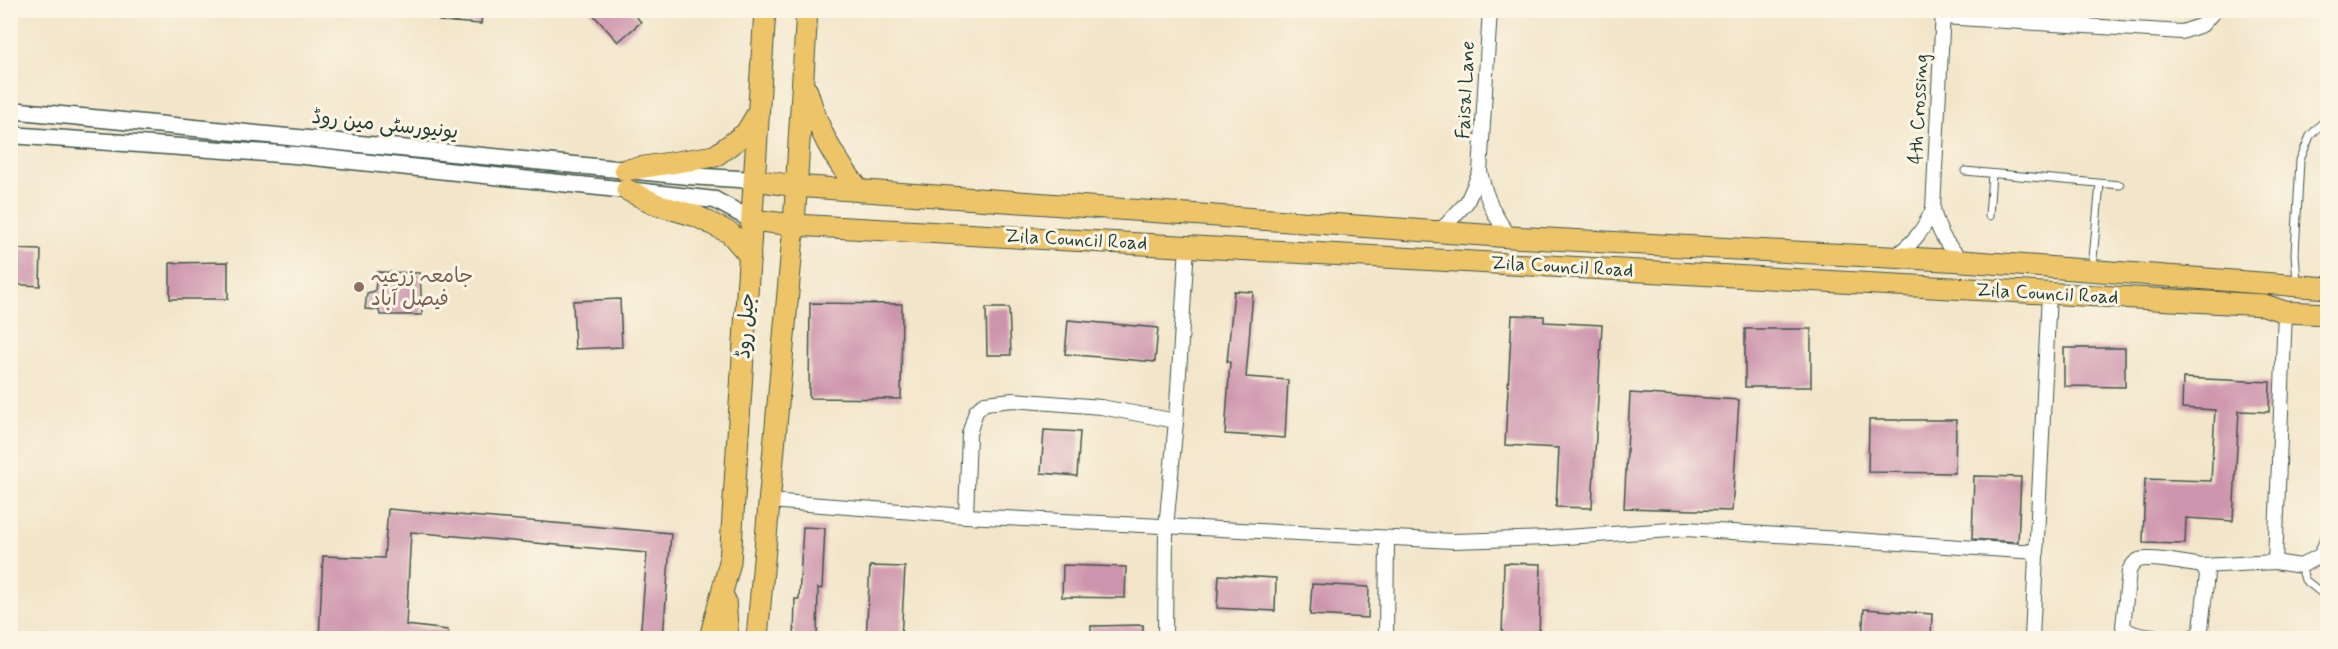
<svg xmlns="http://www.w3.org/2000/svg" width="2338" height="649" font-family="Mynerve,'Playpen Sans Arabic',sans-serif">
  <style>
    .building { fill: #ce94ad }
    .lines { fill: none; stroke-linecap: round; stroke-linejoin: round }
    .service-casing { stroke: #3f564a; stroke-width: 9 }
    .minor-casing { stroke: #3f564a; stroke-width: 16 }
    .tertiary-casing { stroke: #3f564a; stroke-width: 19 }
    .primary-casing { stroke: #3f564a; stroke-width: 23 }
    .service { stroke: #fff; stroke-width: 7 }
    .minor { stroke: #fff; stroke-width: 14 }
    .tertiary { stroke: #fff; stroke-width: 16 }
    .primary { stroke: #eec469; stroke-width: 21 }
    .education-dot { fill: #8d6e63; stroke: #fcf5e5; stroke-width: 2 }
    .labels { text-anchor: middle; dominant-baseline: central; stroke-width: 6; stroke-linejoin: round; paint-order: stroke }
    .street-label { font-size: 20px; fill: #1f3d34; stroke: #fcf5e5 }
    .education-label { font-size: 20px; fill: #785e54; stroke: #fcf5e5; text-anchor: start }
  </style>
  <rect width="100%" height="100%" fill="#fcf5e5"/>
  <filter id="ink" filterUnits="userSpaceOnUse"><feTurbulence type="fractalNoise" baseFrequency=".0167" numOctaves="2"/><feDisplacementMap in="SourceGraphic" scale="12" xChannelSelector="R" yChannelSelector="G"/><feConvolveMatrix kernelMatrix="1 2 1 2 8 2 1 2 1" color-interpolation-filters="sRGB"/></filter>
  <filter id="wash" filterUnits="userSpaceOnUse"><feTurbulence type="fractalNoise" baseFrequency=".008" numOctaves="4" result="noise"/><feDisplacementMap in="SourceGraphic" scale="24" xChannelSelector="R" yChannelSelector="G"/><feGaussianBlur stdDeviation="1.35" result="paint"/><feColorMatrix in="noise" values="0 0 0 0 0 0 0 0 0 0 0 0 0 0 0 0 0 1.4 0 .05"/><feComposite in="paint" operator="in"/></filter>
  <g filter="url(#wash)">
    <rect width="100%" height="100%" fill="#f2e5c9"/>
    <g id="blocks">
      <g class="building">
        <polygon points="439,10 482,10 481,24 439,21"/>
        <polygon points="589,10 630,10 641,22 618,42"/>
        <polygon points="10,249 41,250 40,286 10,284"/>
        <polygon points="228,262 228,299 170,299 170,263"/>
        <polygon points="377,272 420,273 422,315 380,315 379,310 365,309 367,293 375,291"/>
        <polygon points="1234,291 1253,292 1246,377 1288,380 1285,438 1225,434 1230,362 1227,362"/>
        <polygon points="620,299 622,347 575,349 573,301"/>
        <polygon points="810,303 902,304 901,399 809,398"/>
        <polygon points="986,308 1009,308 1011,355 987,355"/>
        <polygon points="1512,315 1544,316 1544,322 1602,325 1592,508 1556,507 1559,448 1505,445"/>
        <polygon points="1068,320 1158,328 1155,362 1065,354"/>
        <rect x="1745" y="329" width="66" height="58"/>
        <polygon points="2064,348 2125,348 2125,387 2064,386"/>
        <polygon points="2183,378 2270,382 2269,412 2239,411 2233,521 2186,518 2185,544 2143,543 2145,479 2211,481 2215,410 2182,408"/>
        <polygon points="1630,393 1739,400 1732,511 1624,508"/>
        <polygon points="1869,420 1956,420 1955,473 1868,472"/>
        <polygon points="1044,430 1080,432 1077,476 1041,473"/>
        <polygon points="1974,476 2021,477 2018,542 1972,539"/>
        <polygon points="388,509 671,533 663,639 640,639 647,553 411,532 406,625 448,630 447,639 319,639 323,556 384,558"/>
        <polygon points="803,527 825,528 822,589 818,588 817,639 794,639 795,599 799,599"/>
        <polygon points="1504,563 1541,564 1539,639 1502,639"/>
        <polygon points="1063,565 1126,567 1125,598 1062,597"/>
        <polygon points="870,566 905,567 901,639 866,639"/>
        <polygon points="1219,575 1276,578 1275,611 1217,608"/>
        <polygon points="1312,584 1369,587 1368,618 1310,615"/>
        <polygon points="1864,609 1932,614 1931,639 1862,639"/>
        <polygon points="1143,625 1143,639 1091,639 1091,626"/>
      </g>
    </g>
  </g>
  <g filter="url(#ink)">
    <use href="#blocks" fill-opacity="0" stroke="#3f564a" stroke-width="1.5"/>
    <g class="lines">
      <g class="service-casing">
        <g id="service">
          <polyline points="1965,171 2120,185"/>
          <polyline points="1989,216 1992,174"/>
          <polyline points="2092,269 2100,184"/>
          <polyline points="2297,284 2295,253 2300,160 2310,136 2324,121 2328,120"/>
          <polyline points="2301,566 2305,580 2328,598"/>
        </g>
      </g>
      <g class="minor-casing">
        <g id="minor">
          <path d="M1943,10L1933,209C1938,232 1946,245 1963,261"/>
          <polyline points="1943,17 2182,32 2202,25 2215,10"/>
          <path d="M1480,172C1486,197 1494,218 1511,237"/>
          <polyline points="1435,230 1445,226 1467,202 1480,172 1490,10"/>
          <path d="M1893,257C1913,244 1923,231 1933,209"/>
          <polyline points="1176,421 1187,246"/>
          <polyline points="769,501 966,516 1453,541 1551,538 1686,529 2037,552"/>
          <polyline points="966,516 969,434 976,411 985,403 1013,400 1101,407 1176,421 1166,528 1165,638"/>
          <polyline points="2275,562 2301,566 2321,555 2328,538"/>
          <polyline points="2202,566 2275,562 2285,312"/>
          <polyline points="1386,638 1387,538"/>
          <polyline points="2032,638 2049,294"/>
          <path d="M2182,638C2167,638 2132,639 2123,626L2129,571C2131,567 2134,562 2139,560C2151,556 2189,564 2202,566L2207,574L2201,629L2198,634L2189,638"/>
        </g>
      </g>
      <g class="tertiary-casing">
        <g id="tertiary">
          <polyline points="10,110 688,176 755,180"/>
          <polyline points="10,135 295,155 627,190 715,200 752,220"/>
        </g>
      </g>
      <g class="primary-casing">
        <g id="primary">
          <path d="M807,91C819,133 833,157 860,191"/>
          <polyline points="625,170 715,156 746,133 758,113"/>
          <polyline points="755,180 795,186 1511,237 1963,261 2328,288"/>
          <polyline points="627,190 658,205 696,216 730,233 750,256"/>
          <polyline points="752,220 794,225 2264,305 2285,312 2328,314"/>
          <polyline points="725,600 728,638"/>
          <polyline points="710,638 730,562 765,10"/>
          <polyline points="757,638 794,225 807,10"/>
        </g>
      </g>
      <use href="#service" class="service"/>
      <use href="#minor" class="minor"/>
      <use href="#tertiary" class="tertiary"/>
      <use href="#primary" class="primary"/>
    </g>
  </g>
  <circle class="education-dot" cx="359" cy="287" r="6"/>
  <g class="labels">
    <g class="street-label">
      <text transform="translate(1466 90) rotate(-87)">Faisal Lane</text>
      <text transform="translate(1919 109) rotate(-87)">4th Crossing</text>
      <text transform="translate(385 125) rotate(6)">یونیورسٹی مین روڈ</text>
      <text transform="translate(1076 240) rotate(3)">Zila Council Road</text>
      <text transform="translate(1562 267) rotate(3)">Zila Council Road</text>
      <text transform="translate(2047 294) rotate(3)">Zila Council Road</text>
      <text transform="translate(746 326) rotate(-86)">جیل روڈ</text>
    </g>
    <g class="education-label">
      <text x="371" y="276">جامعہ زرعیہ<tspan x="371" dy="23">فیصل آباد</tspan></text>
    </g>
  </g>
  <rect width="2338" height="649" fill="none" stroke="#fcf5e5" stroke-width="36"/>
</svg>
